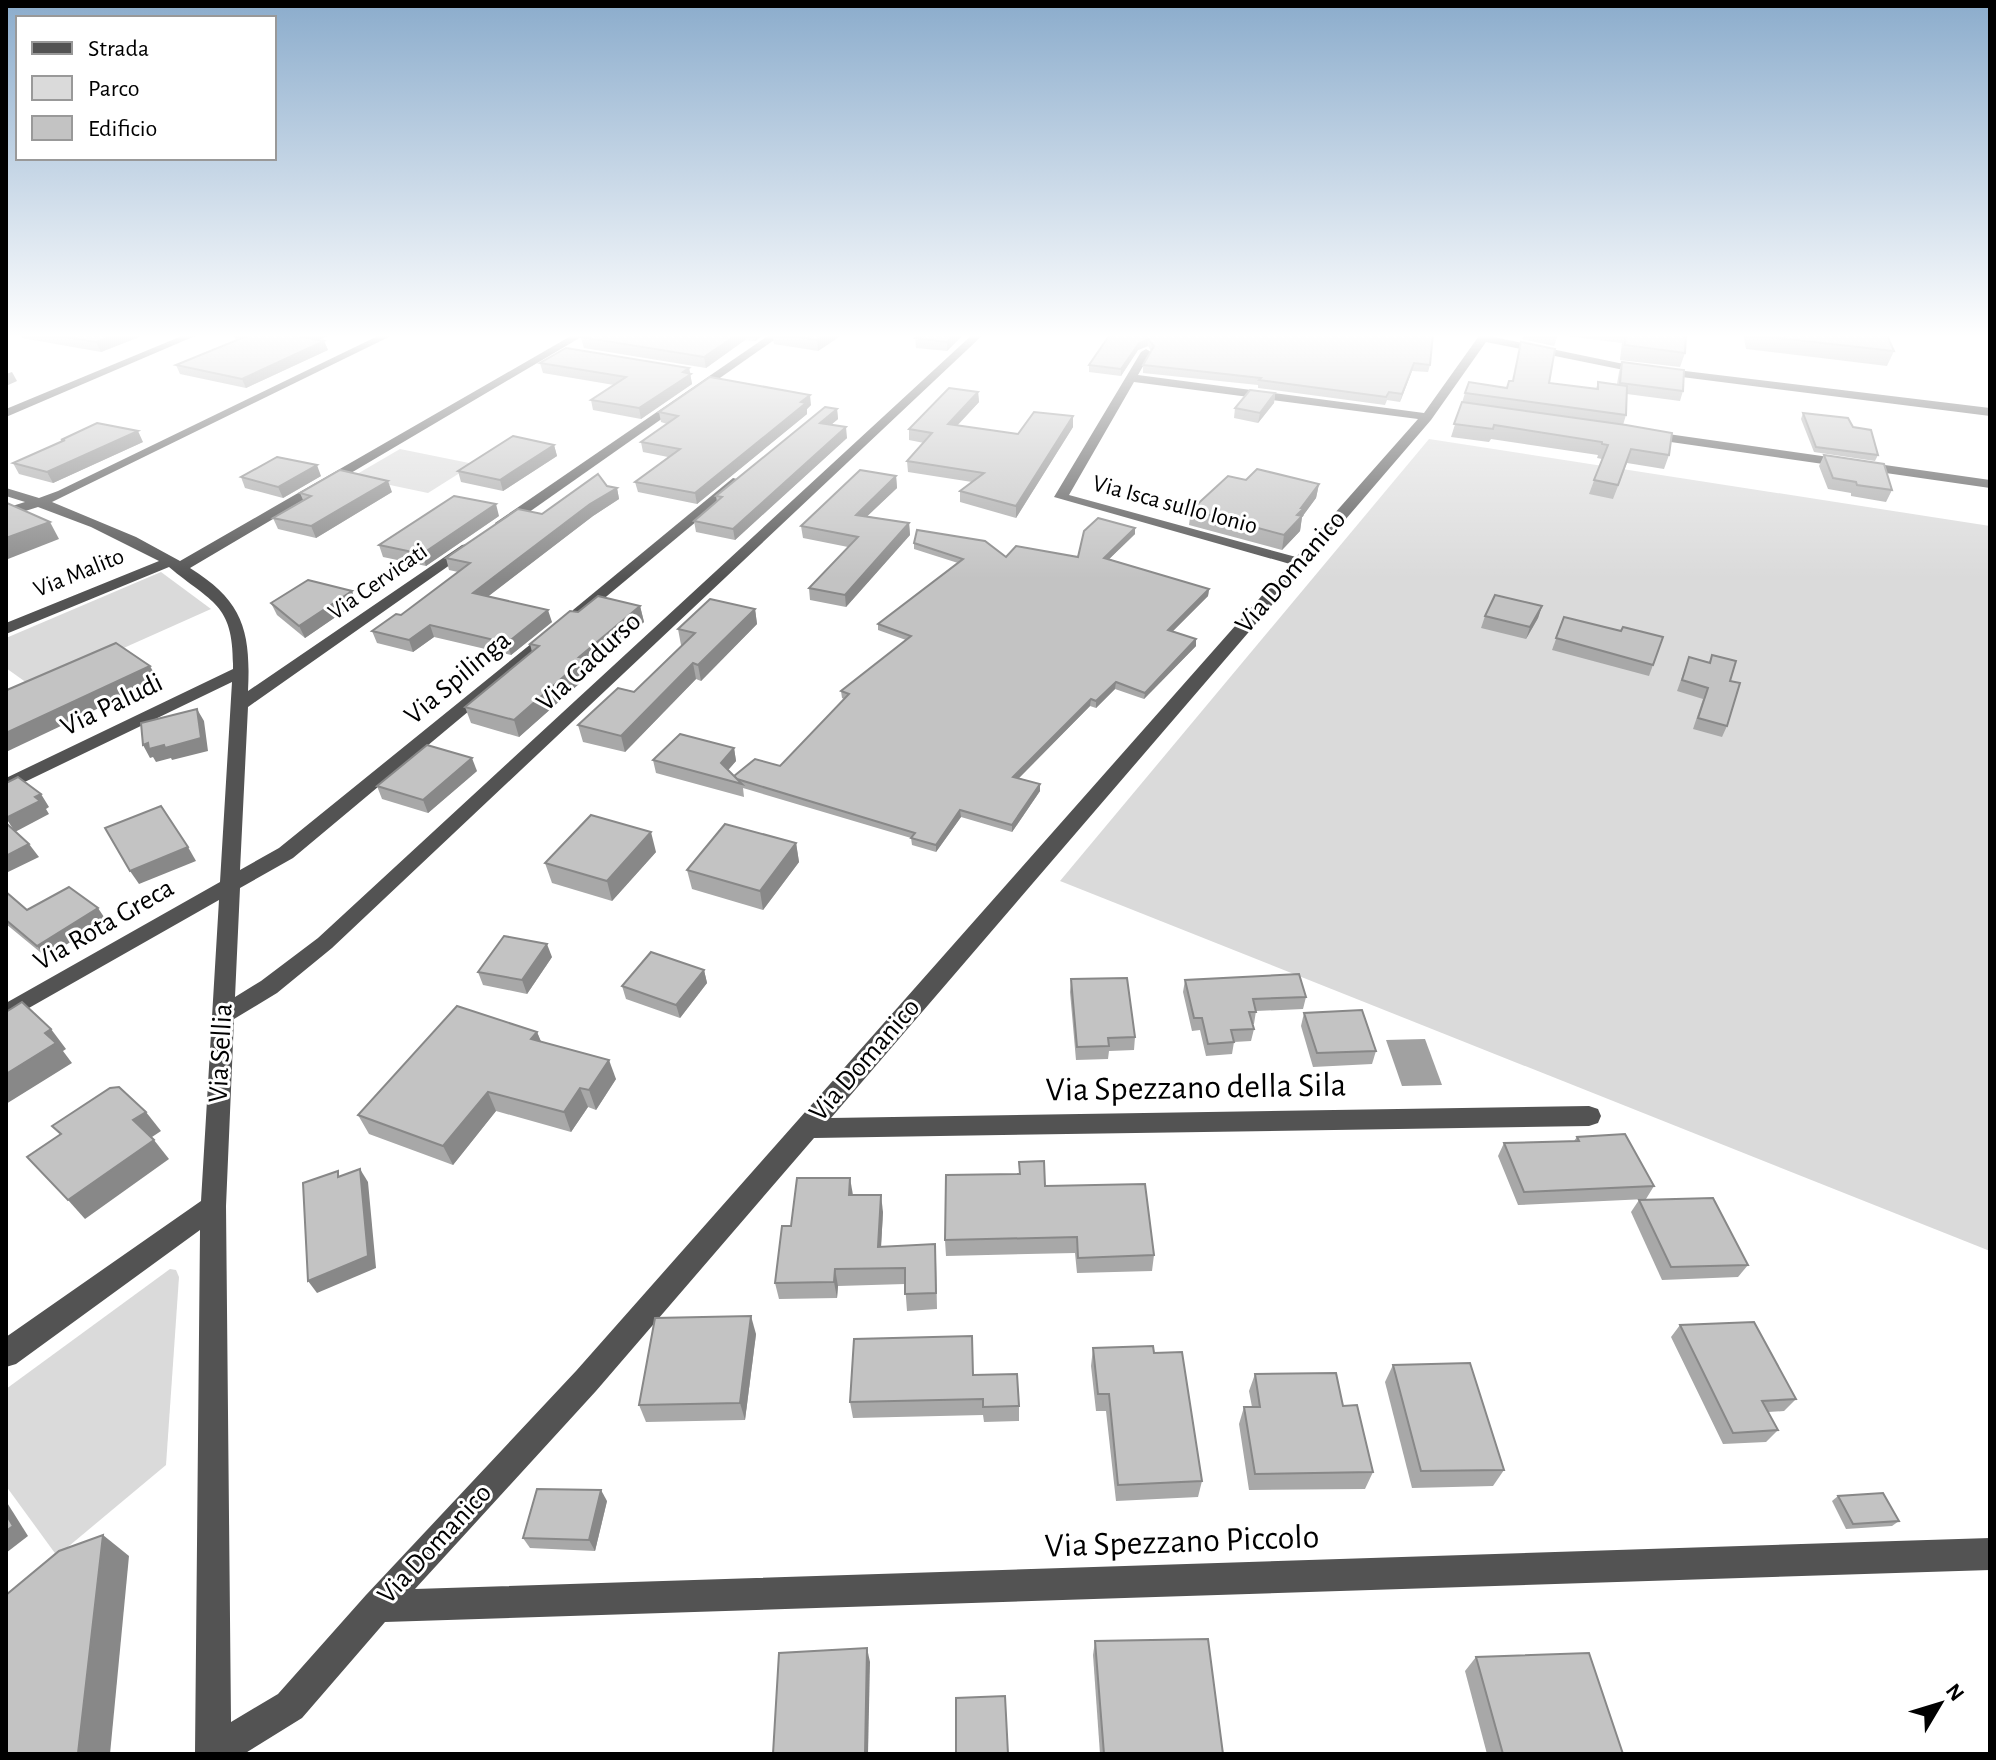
<svg xmlns="http://www.w3.org/2000/svg" width="1996" height="1760" font-family="'Alegreya Sans',sans-serif">
  <style>
    .green { fill: #dadada }
    .water { fill: #a1a1a1 }
    .lines { fill: none; stroke-linecap: round; stroke-linejoin: round }
    .minor { fill: #535353; fill-rule: evenodd }
    .wall { fill: #a8a8a8 }
    .shaded-wall { fill: #888 }
    .building { fill: #c3c3c3; stroke: #888; stroke-width: 2 }
    .labels { text-anchor: middle; dominant-baseline: central; stroke-width: 6; stroke-linejoin: round; paint-order: stroke }
    .far-street-label { font-size: 24px; fill: #000; stroke: #fff }
    .street-label { font-size: 28px; fill: #000; stroke: #fff }
    .near-street-label { font-size: 34px; fill: #000; stroke: #fff }
  </style>
  <rect width="100%" height="100%" fill="#fff"/>
  <g class="green">
    <polygon points="1429,439 1990,526 1990,1251 1060,881"/>
    <polygon points="400,449 474,464 428,493 352,477"/>
    <polygon points="161,572 211,609 34,688 6,668 6,638"/>
    <polygon points="170,1269 176,1270 179,1277 166,1465 57,1556 6,1486 6,1389"/>
  </g>
  <polygon class="water" points="1425,1039 1442,1085 1402,1086 1386,1040"/>
  <g class="lines">
    <g class="minor">
      <polygon points="6,333 13,333 6,336"/>
      <polygon points="189,333 202,333 6,417 6,409"/>
      <path d="M384,333H397L52,502L136,537L180,561L576,333H588L190,568C243,601 251,631 248,691L462,545L467,544L474,548L248,707L240,870L279,848L547,631H559L561,634L293,858L240,888L235,997L261,981L318,938L974,333H985L332,948L277,993L234,1019L226,1206L231,1722L278,1694L366,1595L576,1371L1290,564L1054,497L1141,352L1146,349L1151,352L1138,375L1424,413L1481,333H1491L1489,336L1619,363L1990,408V416L1619,369L1486,342L1431,420L831,1118L1589,1106L1598,1109L1601,1116L1598,1123L1589,1126L814,1138L596,1391L415,1589L1990,1538V1570L385,1622L302,1718L244,1754H195L200,1230L16,1364L6,1367V1337L201,1201L219,900L6,1021V1003L220,882L232,682L6,791V778L233,669C234,603 213,604 169,567L6,634V623L159,561L91,527L38,507L6,517V508L25,502L6,496V488L39,498L58,491ZM1134,382L1418,419L1296,557L1069,495Z"/>
      <polygon points="772,333 784,333 505,529 495,529 495,523"/>
      <polygon points="1981,333 1990,333 1990,338"/>
      <polygon points="1647,431 1990,480 1990,488 1643,438 1643,432"/>
      <polygon points="733,478 745,481 583,616 573,616 573,610"/>
    </g>
  </g>
  <g class="wall">
    <polygon points="19,333 149,333 101,352 22,338"/>
    <polygon points="233,333 334,333 318,340 324,341 328,350 246,388 180,374 176,365 238,339 235,339"/>
    <polygon points="589,333 767,333 755,341 745,340 706,368 584,348 581,337"/>
    <polygon points="772,333 845,333 818,351 774,344"/>
    <polygon points="965,333 947,351 916,348 915,338"/>
    <polygon points="1111,333 1430,365 1428,372 1412,371 1400,402 1387,400 1385,405 1258,388 1258,385 1143,373 1143,365 1151,351 1148,346 1138,350 1121,376 1089,372 1089,365"/>
    <polygon points="1523,333 1686,333 1685,353 1680,367 1620,360 1622,343 1558,335 1554,346 1522,339"/>
    <polygon points="1743,333 1886,333 1894,351 1887,366 1746,349"/>
    <polygon points="1622,362 1683,391 1680,401 1627,394 1626,415 1623,425 1669,455 1664,469 1627,463 1613,499 1589,494 1602,459 1597,458 1598,455 1491,439 1489,442 1451,437 1465,393 1549,383 1596,389 1598,382 1617,384 1619,372"/>
    <polygon points="540,363 689,368 692,384 641,419 593,410 591,400 614,385 543,373"/>
    <polygon points="978,392 979,402 957,426 1018,434 1073,416 1073,427 1016,518 960,502 960,491 972,482 908,472 907,461 924,443 909,440 909,429"/>
    <polygon points="1275,393 1274,403 1258,423 1234,418 1235,408"/>
    <polygon points="811,405 807,409 807,414 697,504 638,492 635,482 668,457 643,452 641,442 667,424 661,422 659,412"/>
    <polygon points="837,409 838,419 831,425 847,438 735,540 696,532 694,521 717,502 716,496"/>
    <polygon points="1803,413 1853,427 1878,455 1875,461 1814,452 1801,419"/>
    <polygon points="61,440 143,442 53,483 19,474 13,463 62,442"/>
    <polygon points="554,445 557,456 503,491 461,482 458,471"/>
    <polygon points="1824,455 1892,490 1886,502 1851,496 1851,493 1828,489 1819,466"/>
    <polygon points="321,476 283,498 245,488 241,477"/>
    <polygon points="896,476 897,488 867,516 909,523 910,535 846,607 810,600 809,588 848,547 803,538 801,526"/>
    <polygon points="1246,480 1319,484 1316,498 1302,517 1300,531 1282,550 1189,525 1191,510"/>
    <polygon points="607,486 617,488 619,499 593,516 488,596 552,622 511,655 434,637 413,652 377,643 372,631 401,615 458,572 449,570 446,558 542,514"/>
    <polygon points="392,492 316,538 278,529 273,518 303,500 300,493"/>
    <polygon points="499,516 426,566 383,557 379,545"/>
    <polygon points="1135,528 1135,534 1109,559 1209,589 1208,596 1173,631 1196,639 1196,646 1144,699 1115,689 1096,708 1090,706 1019,778 1040,784 1040,791 1012,832 961,817 936,852 912,845 911,838 743,788 744,797 656,773 653,760 734,748 736,761 728,770 734,776 780,766 844,699 842,698 841,691 906,640 878,630 878,624 958,563 914,549 914,543 1006,557 1078,557"/>
    <polygon points="352,591 356,603 305,638 277,615 271,603"/>
    <polygon points="640,606 644,622 588,670 589,675 519,737 471,723 465,707 532,652 530,644 578,612"/>
    <polygon points="1542,606 1538,618 1526,639 1481,628 1485,616"/>
    <polygon points="755,609 757,624 701,681 696,679 625,752 583,742 578,725 634,692 682,645 681,645 678,629"/>
    <polygon points="1564,617 1653,665 1649,676 1552,650"/>
    <polygon points="1712,655 1730,681 1727,726 1722,737 1693,729 1703,699 1677,691 1689,657 1709,662"/>
    <polygon points="477,771 428,813 382,799 377,786"/>
    <polygon points="796,843 799,862 763,910 692,889 687,870"/>
    <polygon points="656,852 612,901 552,883 545,863"/>
    <polygon points="6,892 27,910 106,920 46,957 6,924"/>
    <polygon points="552,957 527,994 483,985 478,972"/>
    <polygon points="704,970 707,983 680,1018 626,999 622,986"/>
    <polygon points="1071,979 1135,1037 1134,1050 1109,1051 1108,1059 1076,1060 1070,992"/>
    <polygon points="1185,980 1306,997 1303,1009 1256,1011 1254,1024 1252,1024 1254,1029 1251,1041 1234,1042 1232,1054 1206,1056 1200,1030 1192,1031 1183,992"/>
    <polygon points="1304,1013 1376,1051 1372,1064 1313,1067 1301,1026"/>
    <polygon points="537,1032 541,1042 616,1079 596,1110 588,1107 571,1132 496,1111 453,1165 369,1134 358,1115"/>
    <polygon points="1577,1137 1654,1186 1646,1199 1518,1205 1498,1156 1504,1143 1574,1141"/>
    <polygon points="1019,1162 1045,1186 1154,1255 1152,1271 1077,1273 1075,1253 946,1256 945,1240 1019,1174"/>
    <polygon points="853,1195 883,1212 881,1247 936,1261 937,1309 907,1311 905,1284 838,1286 837,1298 779,1299 775,1283 791,1226"/>
    <polygon points="1639,1200 1748,1265 1738,1277 1662,1280 1631,1212"/>
    <polygon points="1680,1325 1796,1399 1784,1411 1768,1412 1778,1430 1766,1442 1723,1444 1671,1337"/>
    <polygon points="756,1334 745,1420 646,1422 639,1405"/>
    <polygon points="1093,1348 1154,1353 1202,1481 1198,1497 1116,1501 1106,1411 1096,1411 1091,1366"/>
    <polygon points="1393,1365 1504,1470 1493,1486 1412,1488 1385,1382"/>
    <polygon points="1255,1374 1343,1406 1373,1472 1365,1489 1249,1490 1239,1424 1244,1407 1252,1407 1249,1391"/>
    <polygon points="973,1375 1019,1406 1019,1421 984,1422 983,1415 853,1418 850,1402"/>
    <polygon points="1838,1496 1899,1521 1892,1526 1846,1529 1832,1501"/>
    <polygon points="607,1501 595,1551 530,1548 523,1538"/>
    <polygon points="1095,1641 1223,1754 1100,1754 1093,1655"/>
    <polygon points="1476,1657 1623,1754 1487,1754 1465,1671"/>
  </g>
  <g class="shaded-wall">
    <polygon points="121,333 149,333 101,352 96,342"/>
    <polygon points="312,333 334,333 305,346 302,337"/>
    <polygon points="739,333 744,333 745,340 706,368 704,357"/>
    <polygon points="754,333 767,333 755,341"/>
    <polygon points="828,333 845,333 818,351 817,340"/>
    <polygon points="955,333 965,333 947,351 947,342"/>
    <polygon points="1148,339 1148,346 1138,350 1121,376 1121,369 1139,343"/>
    <polygon points="324,341 328,350 246,388 242,379"/>
    <polygon points="1414,363 1412,371 1400,402 1402,394"/>
    <polygon points="689,368 692,384 641,419 639,408"/>
    <polygon points="12,372 17,381 6,386 6,374"/>
    <polygon points="978,392 979,402 948,435 948,424"/>
    <polygon points="1275,393 1274,403 1258,423 1260,413"/>
    <polygon points="810,395 811,405 807,409 807,414 697,504 695,493"/>
    <polygon points="837,409 838,419 821,433 820,423"/>
    <polygon points="1073,416 1073,427 1016,518 1016,506"/>
    <polygon points="846,427 847,438 735,540 733,529"/>
    <polygon points="138,431 143,442 53,483 47,472"/>
    <polygon points="554,445 557,456 503,491 500,480"/>
    <polygon points="317,465 321,476 283,498 278,487"/>
    <polygon points="896,476 897,488 857,526 856,515"/>
    <polygon points="388,481 392,492 316,538 311,526"/>
    <polygon points="1319,484 1316,498 1302,517 1300,531 1282,550 1284,535 1301,508"/>
    <polygon points="617,488 619,499 593,516 477,605 473,593 590,504"/>
    <polygon points="496,504 499,516 426,566 422,554"/>
    <polygon points="50,522 59,539 8,559 6,556 6,538"/>
    <polygon points="909,523 910,535 846,607 845,595"/>
    <polygon points="1135,528 1135,534 1104,564 1104,558"/>
    <polygon points="1209,589 1208,596 1168,636 1168,630"/>
    <polygon points="352,591 356,603 305,638 299,626"/>
    <polygon points="640,606 644,622 588,670 589,675 519,737 514,720 579,657"/>
    <polygon points="1542,606 1538,618 1526,639 1530,627"/>
    <polygon points="755,609 757,624 701,681 698,665"/>
    <polygon points="548,610 552,622 511,655 507,643"/>
    <polygon points="430,625 434,637 413,652 409,640"/>
    <polygon points="1196,639 1196,646 1144,699 1145,693"/>
    <polygon points="693,663 696,679 625,752 621,736"/>
    <polygon points="150,666 158,680 6,752 6,733"/>
    <polygon points="1116,682 1115,689 1096,708 1096,701"/>
    <polygon points="1091,699 1090,706 1013,784 1013,777"/>
    <polygon points="197,709 204,721 208,751 172,760 171,758 156,762 153,757 150,758 143,745 148,743"/>
    <polygon points="734,748 736,761 723,776 721,763"/>
    <polygon points="472,758 477,771 428,813 423,800"/>
    <polygon points="1040,784 1040,791 1012,832 1012,825"/>
    <polygon points="41,794 49,807 46,809 49,814 15,832 6,818 35,797"/>
    <polygon points="960,810 961,817 936,852 936,845"/>
    <polygon points="651,832 656,852 612,901 607,881"/>
    <polygon points="796,843 799,862 763,910 760,891"/>
    <polygon points="29,844 39,857 6,873 6,856"/>
    <polygon points="188,847 196,861 139,884 130,871"/>
    <polygon points="98,908 106,920 46,957 37,946"/>
    <polygon points="547,944 552,957 527,994 522,980"/>
    <polygon points="704,970 707,983 680,1018 676,1005"/>
    <polygon points="51,1029 66,1049 63,1051 72,1063 6,1104 6,1074 45,1033"/>
    <polygon points="537,1032 545,1051 531,1039"/>
    <polygon points="609,1060 616,1079 596,1110 589,1090"/>
    <polygon points="580,1088 588,1107 571,1132 564,1112"/>
    <polygon points="488,1092 496,1111 453,1165 443,1146"/>
    <polygon points="146,1112 161,1131 149,1139 133,1120"/>
    <polygon points="154,1140 169,1159 85,1219 68,1200"/>
    <polygon points="360,1169 368,1182 376,1268 317,1293 308,1281"/>
    <polygon points="850,1178 853,1195 849,1195"/>
    <polygon points="881,1195 883,1212 880,1264 878,1247"/>
    <polygon points="835,1269 838,1286 837,1298 834,1282"/>
    <polygon points="751,1316 756,1334 745,1420 740,1403"/>
    <polygon points="601,1490 607,1501 595,1551 589,1540"/>
    <polygon points="6,1501 28,1536 6,1553"/>
    <polygon points="103,1535 129,1556 110,1754 77,1754"/>
    <polygon points="867,1648 870,1662 868,1754 865,1754"/>
  </g>
  <g class="building">
    <polygon points="41,333 121,333 96,342"/>
    <polygon points="246,333 312,333 302,337 324,341 242,379 176,365 252,334"/>
    <polygon points="589,333 739,333 704,357 581,337"/>
    <polygon points="772,333 828,333 817,340"/>
    <polygon points="920,333 955,333 947,342 915,338"/>
    <polygon points="1111,333 1433,333 1430,365 1414,363 1402,394 1389,392 1386,397 1259,380 1261,378 1143,365 1154,346 1148,339 1139,343 1121,369 1089,365"/>
    <polygon points="1626,333 1686,333 1685,353 1625,345"/>
    <polygon points="1751,333 1886,333 1894,351 1752,335"/>
    <polygon points="1521,342 1555,349 1549,383 1598,389 1598,382 1627,386 1626,415 1465,393 1469,382 1507,388 1509,381 1513,381"/>
    <polygon points="566,348 689,368 683,372 691,374 639,408 591,400 626,377 540,363"/>
    <polygon points="1622,362 1684,370 1683,391 1620,383"/>
    <polygon points="710,377 810,395 801,402 806,403 695,493 635,482 680,449 641,442 678,416 659,412"/>
    <polygon points="949,388 978,392 948,424 1018,434 1034,412 1073,416 1016,506 960,491 984,473 907,461 932,433 909,429"/>
    <polygon points="1250,390 1275,393 1260,413 1235,408"/>
    <polygon points="1462,402 1626,425 1672,433 1669,455 1631,449 1618,485 1594,480 1608,445 1602,444 1602,442 1494,425 1493,429 1454,424"/>
    <polygon points="825,407 837,409 820,423 846,427 733,529 694,521 722,497 716,496"/>
    <polygon points="1803,413 1848,418 1853,427 1871,430 1878,455 1816,447"/>
    <polygon points="97,423 138,431 47,472 13,463 65,440 61,440"/>
    <polygon points="513,436 554,445 500,480 458,471"/>
    <polygon points="1824,455 1884,464 1892,490 1857,485 1856,482 1833,478"/>
    <polygon points="277,457 317,465 278,487 241,477"/>
    <polygon points="1257,469 1319,484 1301,508 1304,508 1297,515 1302,516 1284,535 1191,510 1228,476 1246,480"/>
    <polygon points="340,470 388,481 311,526 273,518 311,496 300,493"/>
    <polygon points="860,470 896,476 856,515 909,523 845,595 809,588 858,537 801,526"/>
    <polygon points="598,474 607,486 617,488 590,504 473,593 548,610 507,643 430,625 409,640 372,631 396,614 401,615 470,563 446,558 518,509 542,514"/>
    <polygon points="454,496 496,504 422,554 379,545"/>
    <polygon points="6,503 7,503 50,522 6,538"/>
    <polygon points="1098,518 1135,528 1104,558 1209,589 1168,630 1196,639 1145,693 1116,682 1096,701 1091,699 1013,777 1040,784 1012,825 960,810 936,845 911,838 915,833 737,779 734,776 755,759 780,766 849,694 841,691 911,636 878,624 963,559 914,543 917,530 985,541 1006,557 1016,546 1078,557 1084,531"/>
    <polygon points="308,580 352,591 299,626 271,603"/>
    <polygon points="1495,595 1542,606 1530,627 1485,616"/>
    <polygon points="598,596 640,606 579,657 585,658 514,720 465,707 539,646 530,644 570,611 578,612"/>
    <polygon points="710,599 755,609 698,665 693,663 621,736 578,725 618,688 634,692 695,633 678,629"/>
    <polygon points="1564,617 1621,631 1623,627 1663,637 1653,665 1556,638"/>
    <polygon points="116,643 150,666 6,733 6,689 7,690"/>
    <polygon points="1712,655 1736,661 1730,681 1740,683 1727,726 1698,718 1708,688 1682,680 1689,657 1710,663"/>
    <polygon points="197,709 201,738 165,748 164,745 149,749 148,743 143,745 141,723"/>
    <polygon points="680,734 734,748 721,763 742,784 653,760"/>
    <polygon points="427,745 472,758 423,800 377,786"/>
    <polygon points="18,777 41,794 35,797 40,801 6,818 6,783"/>
    <polygon points="161,806 188,847 130,871 105,828"/>
    <polygon points="591,815 651,832 607,881 545,863"/>
    <polygon points="6,823 29,844 6,856"/>
    <polygon points="725,824 796,843 760,891 687,870"/>
    <polygon points="69,887 98,908 37,946 6,920 6,892 27,910"/>
    <polygon points="504,936 547,944 522,980 478,972"/>
    <polygon points="651,952 704,970 676,1005 622,986"/>
    <polygon points="1299,974 1306,997 1253,999 1256,1012 1249,1012 1254,1029 1231,1030 1234,1042 1208,1044 1202,1018 1194,1018 1185,980"/>
    <polygon points="1127,978 1135,1037 1108,1038 1109,1046 1077,1047 1071,979"/>
    <polygon points="22,1002 51,1029 45,1033 56,1043 6,1074 6,1012"/>
    <polygon points="457,1006 537,1032 531,1039 609,1060 589,1090 580,1088 564,1112 488,1092 443,1146 358,1115"/>
    <polygon points="1362,1010 1376,1051 1317,1053 1304,1013"/>
    <polygon points="119,1087 146,1112 133,1120 154,1140 68,1200 27,1157 61,1134 52,1126 110,1088"/>
    <polygon points="1625,1134 1654,1186 1524,1192 1504,1143 1579,1141 1577,1137"/>
    <polygon points="1044,1161 1045,1186 1145,1184 1154,1255 1078,1258 1077,1237 945,1240 946,1175 1020,1174 1019,1162"/>
    <polygon points="360,1169 368,1256 308,1281 303,1183 338,1171 338,1177"/>
    <polygon points="797,1178 850,1178 849,1195 881,1195 878,1247 935,1244 936,1293 905,1294 905,1268 835,1269 834,1282 775,1283 782,1226 791,1226"/>
    <polygon points="1713,1198 1748,1265 1671,1267 1639,1200"/>
    <polygon points="751,1316 740,1403 639,1405 655,1318"/>
    <polygon points="1754,1322 1796,1399 1762,1401 1778,1430 1733,1433 1680,1325"/>
    <polygon points="972,1336 973,1375 1017,1374 1019,1406 983,1407 983,1399 850,1402 854,1339"/>
    <polygon points="1153,1346 1154,1353 1182,1352 1202,1481 1118,1485 1109,1394 1098,1394 1093,1348"/>
    <polygon points="1470,1363 1504,1470 1421,1471 1393,1365"/>
    <polygon points="1336,1373 1343,1406 1357,1405 1373,1472 1255,1474 1244,1407 1260,1407 1255,1374"/>
    <polygon points="537,1489 601,1490 589,1540 523,1538"/>
    <polygon points="1883,1493 1899,1521 1853,1524 1838,1496"/>
    <polygon points="6,1514 13,1526 6,1531"/>
    <polygon points="103,1535 78,1753 6,1754 6,1595 59,1551"/>
    <polygon points="1208,1639 1223,1754 1104,1754 1095,1641"/>
    <polygon points="867,1648 865,1754 773,1754 779,1653"/>
    <polygon points="1589,1653 1623,1754 1503,1754 1476,1657"/>
    <polygon points="1005,1696 1008,1754 956,1754 956,1698"/>
  </g>
  <linearGradient id="sky" x2="0" y2="1"><stop stop-color="#8baccc"/><stop offset="0.58" stop-color="#fff"/><stop offset="1" stop-color="#fff" stop-opacity="0"/></linearGradient>
  <rect width="1996" height="579" fill="url(#sky)"/>
  <g class="labels">
    <g class="far-street-label">
      <text transform="translate(1175 505) rotate(15)">Via Isca sullo Ionio</text>
      <text transform="translate(79 573) rotate(-22)">Via Malito</text>
      <text transform="translate(378 582) rotate(-35)">Via Cervicati</text>
    </g>
    <g class="street-label">
      <text transform="translate(1291 572) rotate(-49)">Via Domanico</text>
      <text transform="translate(589 662) rotate(-43)">Via Gadurso</text>
      <text transform="translate(458 678) rotate(-40)">Via Spilinga</text>
      <text transform="translate(112 705) rotate(-26)">Via Paludi</text>
      <text transform="translate(104 925) rotate(-30)">Via Rota Greca</text>
      <text transform="translate(221 1053) rotate(-87)">Via Sellia</text>
      <text transform="translate(865 1060) rotate(-49)">Via Domanico</text>
      <text transform="translate(435 1544) rotate(-47)">Via Domanico</text>
    </g>
    <g class="near-street-label">
      <text transform="translate(1196 1088) rotate(-1)">Via Spezzano della Sila</text>
      <text transform="translate(1182 1542) rotate(-2)">Via Spezzano Piccolo</text>
    </g>
  </g>
  <rect width="1996" height="1760" fill="none" stroke="#000000" stroke-width="16"/>
  <rect x="16" y="16" width="260" height="144" fill="#ffffff" stroke="#999999" stroke-width="2"/>
  <rect x="32" y="42" width="40" height="12" fill="#535353" stroke="#999999" stroke-width="2"/>
  <text x="88" y="56" font-size="24" fill="#000000">Strada</text>
  <rect x="32" y="76" width="40" height="24" fill="#dadada" stroke="#999999" stroke-width="2"/>
  <text x="88" y="96" font-size="24" fill="#000000">Parco</text>
  <rect x="32" y="116" width="40" height="24" fill="#c3c3c3" stroke="#999999" stroke-width="2"/>
  <text x="88" y="136" font-size="24" fill="#000000">Edificio</text>
  <g transform="translate(1940 1704) rotate(52)" stroke="#ffffff" stroke-width="6" paint-order="stroke">
  <path d="M0-6L14 30L0 20L-14 30Z" fill="#000000"/>
  <text y="-12" font-size="22" font-weight="bold" text-anchor="middle" fill="#000000">N</text>
  </g>
</svg>
